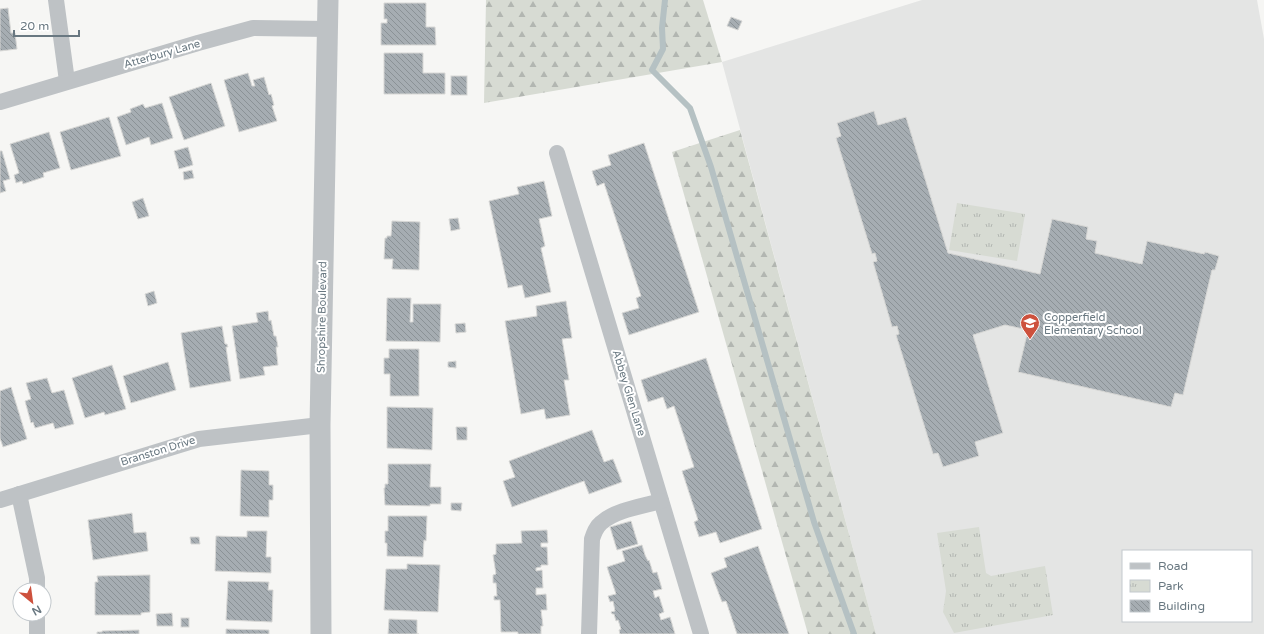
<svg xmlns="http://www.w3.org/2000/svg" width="1264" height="634" font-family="'Varela Round',sans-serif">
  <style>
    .built { fill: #e4e5e4; fill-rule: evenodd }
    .forest { fill: url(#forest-firs) }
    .park { fill: url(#park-tufts) }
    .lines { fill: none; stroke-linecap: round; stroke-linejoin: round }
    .stream { stroke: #b5c1c3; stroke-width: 6 }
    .building { fill: url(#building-back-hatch); stroke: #d8d8d6 }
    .minor { stroke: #bec2c5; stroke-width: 16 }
    .tertiary { stroke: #bec2c5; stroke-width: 21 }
    .labels { text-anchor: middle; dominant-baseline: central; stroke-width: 4; stroke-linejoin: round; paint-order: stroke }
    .street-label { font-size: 11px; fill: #697881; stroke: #fff }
    .poi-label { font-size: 11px; fill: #697881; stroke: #fff; text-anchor: start }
  </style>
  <defs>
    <pattern id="forest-firs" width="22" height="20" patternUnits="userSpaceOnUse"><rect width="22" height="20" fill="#d7dbd3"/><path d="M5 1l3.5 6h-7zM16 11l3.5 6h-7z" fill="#b2b6b1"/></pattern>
    <pattern id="park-tufts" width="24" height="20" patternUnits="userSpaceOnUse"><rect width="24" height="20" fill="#d7dbd3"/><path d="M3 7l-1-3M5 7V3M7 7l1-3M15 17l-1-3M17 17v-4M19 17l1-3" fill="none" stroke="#b2b6b1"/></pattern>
    <pattern id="building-back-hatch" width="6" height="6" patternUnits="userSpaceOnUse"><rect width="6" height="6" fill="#a6adb2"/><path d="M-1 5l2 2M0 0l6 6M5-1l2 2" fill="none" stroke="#8b9296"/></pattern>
  </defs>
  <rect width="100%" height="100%" fill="#f6f6f4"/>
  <path class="built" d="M922,0H1257L1264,39V634H876L722,62ZM1123,551H1251V621H1123Z"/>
  <g class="forest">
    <polygon points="486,0 703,0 722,62 484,103"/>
    <polygon points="740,130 876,634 808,634 672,152"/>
  </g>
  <g class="park">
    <polygon points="957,203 1025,214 1017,261 949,250"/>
    <polygon points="979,527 986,573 991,576 1045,566 1053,615 954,633 943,612 946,591 937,533"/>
  </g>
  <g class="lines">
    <polyline class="stream" points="665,0 662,28 663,49 652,70 690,108 711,167 814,522 854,634"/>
  </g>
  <g class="building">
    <polygon points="384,3 426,3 426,27 435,27 436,45 381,45 381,23 387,23 387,19 384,19"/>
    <polygon points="8,8 11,33 15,33 17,49 0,51 0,9"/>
    <polygon points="731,17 742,21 738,30 727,26"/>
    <polygon points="384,53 423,53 423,73 445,73 445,94 384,94"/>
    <polygon points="248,73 252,86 255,86 253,80 264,77 269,95 271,94 274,105 272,106 277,121 239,132 224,80"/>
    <rect x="451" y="76" width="16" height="19"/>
    <polygon points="211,83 225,126 184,140 169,97"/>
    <polygon points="162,103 173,138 151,145 149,137 126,145 117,117 131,112 130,109 143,104 145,108"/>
    <polygon points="874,111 878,125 906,117 948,253 1040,274 1052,219 1088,227 1086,239 1097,241 1095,253 1142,264 1147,241 1204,254 1205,252 1219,256 1215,270 1212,270 1183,395 1175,393 1171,407 1018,372 1028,330 1005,325 973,335 1003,433 975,442 979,456 943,467 938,453 933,454 896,335 899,334 897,326 892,327 873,262 877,261 875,253 872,254 836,138 841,136 837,123"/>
    <polygon points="109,117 121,156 71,170 60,132"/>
    <polygon points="49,132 60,168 43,173 44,177 23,184 22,181 16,183 14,175 19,173 10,144"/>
    <polygon points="644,143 699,312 629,335 622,313 639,308 636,298 641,296 604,183 597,186 592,171 611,165 608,155"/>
    <polygon points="188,147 193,165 179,169 174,151"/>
    <polygon points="0,151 2,151 10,179 3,181 6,191 0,193"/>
    <polygon points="192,170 194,178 184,180 183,172"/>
    <polygon points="544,181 552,216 539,219 545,246 541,248 551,292 525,298 522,285 508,288 489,201 519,194 517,187"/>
    <polygon points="143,198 149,216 138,219 132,202"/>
    <polygon points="458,218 460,229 451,231 449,219"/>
    <polygon points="392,221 420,222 419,270 392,269 393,259 384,259 385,238 387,238 387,236 391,236"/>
    <polygon points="154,291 157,303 148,306 145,294"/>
    <polygon points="387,298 411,298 410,322 413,322 413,304 441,304 440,342 386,341"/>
    <polygon points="566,301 572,338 562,339 569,380 564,380 570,415 546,419 544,409 521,414 505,321 537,316 536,306"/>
    <polygon points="268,311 269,321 271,320 274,336 276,336 278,347 276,347 278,365 263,367 265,375 240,379 232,326 258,322 256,313"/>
    <polygon points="465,323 466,332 456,333 455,324"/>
    <polygon points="222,326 225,344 227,344 228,347 226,347 231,381 190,388 181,333"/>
    <polygon points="389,349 419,349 419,396 390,396 390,374 384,374 384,358 389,358"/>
    <polygon points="706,358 762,529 720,543 716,532 699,537 694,522 698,520 682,471 694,467 674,406 667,409 663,397 648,402 641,380"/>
    <polygon points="456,361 456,368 448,367 448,362"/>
    <polygon points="168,362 176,390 131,403 123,376"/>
    <polygon points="112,365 126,409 105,415 104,412 85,418 72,378"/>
    <polygon points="47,378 52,393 64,390 74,424 55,429 53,423 35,428 33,422 31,423 25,401 31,399 26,383"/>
    <polygon points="11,387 27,439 3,447 0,438 0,391"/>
    <polygon points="387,407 433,408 432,450 387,448"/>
    <polygon points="456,427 467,427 467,440 457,440"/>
    <polygon points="592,430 604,462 613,459 622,482 589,494 584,481 512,507 503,481 515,477 509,461"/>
    <polygon points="388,464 431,464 430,487 441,487 441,504 430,504 430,506 385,505 384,488 385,488 385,484 388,484"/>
    <polygon points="241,470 269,471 269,485 273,485 273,500 269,500 269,517 240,516"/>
    <polygon points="451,503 462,503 461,511 451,510"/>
    <polygon points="132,513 134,533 146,532 148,551 93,560 88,520"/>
    <polygon points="388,516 427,516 426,541 424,540 423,557 387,556 387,543 385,543 385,531 388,531"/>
    <polygon points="631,521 638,544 617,550 610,527"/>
    <polygon points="547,530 548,543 541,543 541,547 547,547 548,565 541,565 541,567 536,568 536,571 542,570 543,588 536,588 536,595 546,594 547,610 541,610 543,626 541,626 541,634 518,634 518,632 501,632 500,600 494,600 494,596 497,596 496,583 493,583 493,575 496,574 493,555 496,554 496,544 522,543 521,531"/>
    <polygon points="247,531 267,531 266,557 271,557 271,573 215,571 216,536 247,537"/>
    <polygon points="190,537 199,537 200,544 191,544"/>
    <polygon points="642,545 645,555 648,561 649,560 653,573 657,572 662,589 653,591 655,598 659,596 664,612 659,614 661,620 670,617 675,634 620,634 619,630 621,629 618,620 616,621 614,614 612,614 611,612 615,611 613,601 610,602 608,596 616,594 607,567 625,561 622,551"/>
    <polygon points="758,546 789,634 737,634 726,601 722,602 711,573 727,567 724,558"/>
    <polygon points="407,564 440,565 438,612 384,610 386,569 407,569"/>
    <polygon points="150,575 150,612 141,613 141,615 95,615 95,582 98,582 97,576"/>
    <polygon points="228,581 269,582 268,590 273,590 272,622 226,620"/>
    <polygon points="172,613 173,626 157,626 156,614"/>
    <rect x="181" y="618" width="8" height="9"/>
    <polygon points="389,619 417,620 417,634 419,634 388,634"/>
    <polygon points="226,629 269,630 269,634 226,634"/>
    <polygon points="139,630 139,634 97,634 97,632 102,632 102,631"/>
  </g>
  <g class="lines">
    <g class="minor">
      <polyline points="56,0 67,81"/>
      <polyline points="0,102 198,43 253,28 328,29"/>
      <polyline points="557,153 701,634"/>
      <polyline points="19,494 37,578 37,590"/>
      <polyline points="0,500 199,439 320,425"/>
      <polyline points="37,614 37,634"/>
      <path d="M589,634L592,539C594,533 596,527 601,523C615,510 643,506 661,501"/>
    </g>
    <polyline class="tertiary" points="321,634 320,425 328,0"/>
  </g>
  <defs>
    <g id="school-pin" transform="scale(1)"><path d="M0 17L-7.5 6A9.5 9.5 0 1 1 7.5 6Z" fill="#cd513d" stroke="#fff"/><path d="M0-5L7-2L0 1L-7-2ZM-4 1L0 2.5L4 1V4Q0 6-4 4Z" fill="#fff"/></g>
  </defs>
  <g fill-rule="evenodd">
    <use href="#school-pin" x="1030" y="323"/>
  </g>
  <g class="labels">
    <g class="street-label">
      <text transform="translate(162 54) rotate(-16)">Atterbury Lane</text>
      <text transform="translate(322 317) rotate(-89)">Shropshire Boulevard</text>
      <text transform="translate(629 393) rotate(73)">Abbey Glen Lane</text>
      <text transform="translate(158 451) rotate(-17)">Branston Drive</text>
    </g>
    <g class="poi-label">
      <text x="1044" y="317">Copperfield<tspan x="1044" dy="13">Elementary School</tspan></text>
    </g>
  </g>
  <rect x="1122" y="550" width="130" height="72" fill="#ffffff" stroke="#c3c9cd"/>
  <rect x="1130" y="563" width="20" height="6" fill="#bec2c5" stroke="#c3c9cd"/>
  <text x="1158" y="570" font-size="12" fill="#697881">Road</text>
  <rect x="1130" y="580" width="20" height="12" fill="url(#park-tufts)" stroke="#c3c9cd"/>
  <text x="1158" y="590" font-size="12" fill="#697881">Park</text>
  <rect x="1130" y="600" width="20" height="12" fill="url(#building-back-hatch)" stroke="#c3c9cd"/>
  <text x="1158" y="610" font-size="12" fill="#697881">Building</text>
  <g transform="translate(32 602) rotate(151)"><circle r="19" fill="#ffffff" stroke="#c3c9cd"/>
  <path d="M0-3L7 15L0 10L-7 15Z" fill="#cd513d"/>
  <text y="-6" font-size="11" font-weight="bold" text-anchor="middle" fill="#697881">N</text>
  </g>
  <path d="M14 30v6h65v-6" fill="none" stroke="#697881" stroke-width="2"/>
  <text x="20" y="30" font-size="12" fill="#697881" stroke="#ffffff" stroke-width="3" paint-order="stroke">20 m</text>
</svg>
